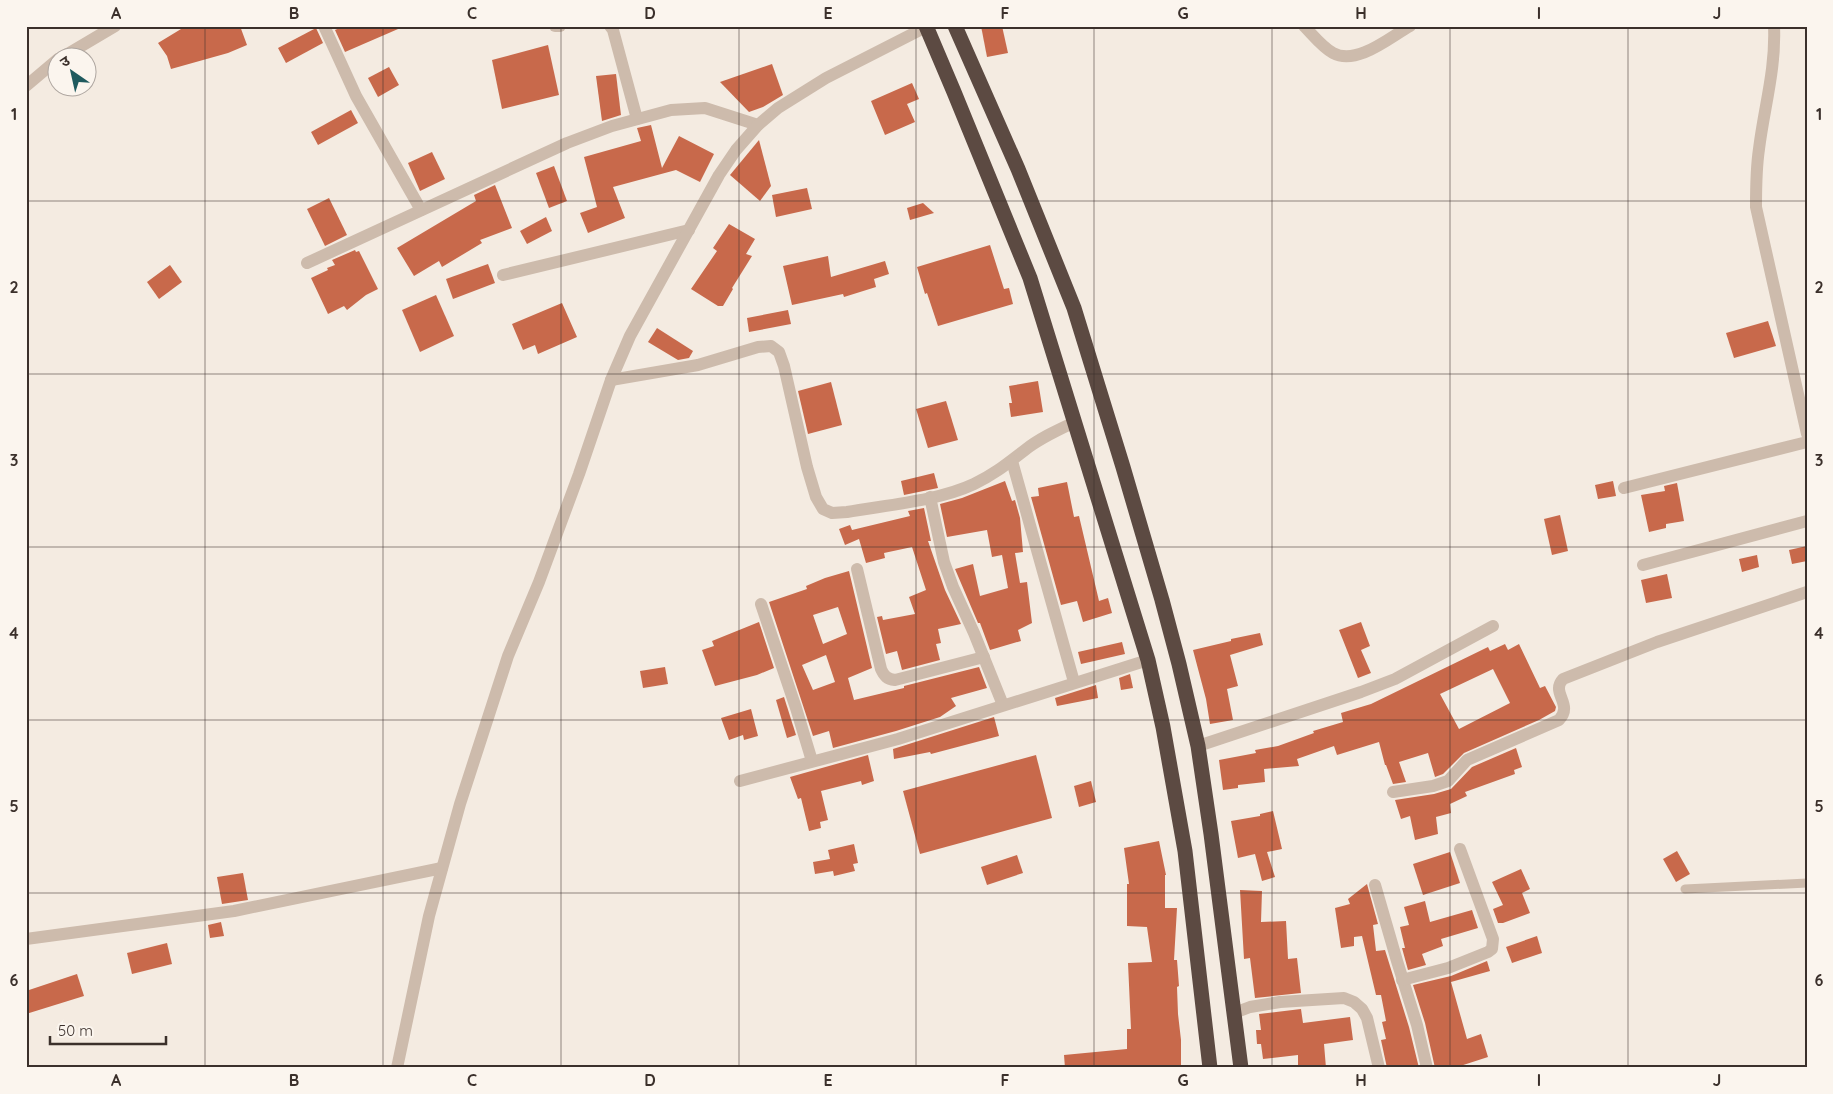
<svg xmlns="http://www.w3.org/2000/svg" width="1833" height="1094" font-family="Quicksand,'Noto Sans Devanagari',sans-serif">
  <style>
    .building { fill: #c8694b; fill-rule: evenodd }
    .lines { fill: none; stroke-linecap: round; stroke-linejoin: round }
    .lane { stroke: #cdbbac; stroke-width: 9 }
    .street { stroke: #cdbbac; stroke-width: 12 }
    .highway { stroke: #5c4a42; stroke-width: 15 }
    .grid { fill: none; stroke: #3b302b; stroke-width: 1; stroke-opacity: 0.55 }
    .neatline { fill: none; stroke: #3b302b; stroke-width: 2 }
    .grid-label { font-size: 16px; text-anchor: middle; font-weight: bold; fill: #3b302b }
  </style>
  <rect width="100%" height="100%" fill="#f4ebe1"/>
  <g class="building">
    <polygon points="186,26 240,26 247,45 228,53 171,69 167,56 158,43"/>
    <polygon points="344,26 405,26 345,52 335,30"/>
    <polygon points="981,26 1002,26 1008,53 987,57"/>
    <polygon points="316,28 323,43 286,63 278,48"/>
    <polygon points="548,45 559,95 502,109 492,60"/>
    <polygon points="772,64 783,95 763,107 749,112 720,82"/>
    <polygon points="389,67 399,85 378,97 368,78"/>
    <polygon points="616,74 621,115 602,121 596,76"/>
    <polygon points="912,83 919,99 907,104 915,122 885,135 871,101"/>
    <polygon points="351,110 358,123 318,145 311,132"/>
    <polygon points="651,125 662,168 679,136 714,154 700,182 676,170 613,187 625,218 588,233 580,213 597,207 584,157 641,141 637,128"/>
    <polygon points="759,140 771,186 760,201 730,175"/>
    <polygon points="432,152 445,179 420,191 408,163"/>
    <polygon points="554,166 567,201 549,208 536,173"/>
    <polygon points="495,185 512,228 480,240 482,243 442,267 439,261 414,276 397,248 476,201 474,195"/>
    <polygon points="807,188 812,209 776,217 772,195"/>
    <polygon points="329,198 347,235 325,246 307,209"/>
    <polygon points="923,203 934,213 910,220 907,208"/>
    <polygon points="546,217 552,231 527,244 520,231"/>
    <polygon points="729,224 755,239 746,254 752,256 732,288 733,289 723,306 718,306 691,289 717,251 713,248"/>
    <polygon points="990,245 1004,289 1009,288 1013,304 938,326 927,293 925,294 917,267"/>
    <polygon points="355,250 356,252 359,251 378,289 366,295 347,310 344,306 328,314 311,278 328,270 327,268 335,265 332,260"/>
    <polygon points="828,256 831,277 885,261 889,274 874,279 876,287 844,297 843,294 792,305 783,266"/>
    <polygon points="488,264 495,283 453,299 446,279"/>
    <polygon points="170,265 182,282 159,299 147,282"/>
    <polygon points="436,295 454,336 420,352 402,310"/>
    <polygon points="562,303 577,337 538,354 535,345 523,350 512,324"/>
    <polygon points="788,310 791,324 749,332 747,318"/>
    <polygon points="1768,321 1776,346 1734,358 1726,333"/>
    <polygon points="657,328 693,351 689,358 678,360 648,342"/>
    <polygon points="1038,381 1043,412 1011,417 1009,403 1012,403 1009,386"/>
    <polygon points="831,382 842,425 808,434 798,391"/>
    <polygon points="946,401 958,440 928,448 916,409"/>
    <polygon points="934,473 938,488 904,495 901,481"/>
    <polygon points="1005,481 1012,501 1015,500 1020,518 1023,552 1015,553 1020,583 1027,582 1032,623 1018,630 1021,641 990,650 980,623 978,623 955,569 973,564 980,596 1008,588 1002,555 992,557 987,530 947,537 940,504 962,498"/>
    <polygon points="1613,481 1616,496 1598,499 1595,485"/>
    <polygon points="1067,482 1074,517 1079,516 1099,601 1108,598 1112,613 1083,622 1077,601 1061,605 1031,497 1039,496 1038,488"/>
    <polygon points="1677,483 1684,521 1666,524 1666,528 1649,532 1641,495 1665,491 1664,486"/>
    <polygon points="924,508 931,541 928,541 945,590 961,624 938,629 941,643 936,644 940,660 902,670 897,651 886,654 877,617 882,616 883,620 915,614 909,597 926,590 912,547 884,553 885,558 866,563 859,539 845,545 839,529 850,525 852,530 910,516 908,511"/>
    <polygon points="1560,515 1568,551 1552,555 1544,519"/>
    <polygon points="1807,546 1807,561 1792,564 1789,550"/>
    <polygon points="1757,555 1759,567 1742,572 1739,559"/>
    <path d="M849,571L872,668L848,678L854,700L904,688V686L979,667L987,688L951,698L956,706L940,717L896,731L833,748L829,731L813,736L769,602L807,589L806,586L825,578ZM838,607L847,634L823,644L813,615ZM826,655L835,682L813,690L802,665Z"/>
    <polygon points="1667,574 1672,598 1646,603 1641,580"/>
    <polygon points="759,622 774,668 757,675 715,686 702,650 714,646 712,641"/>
    <polygon points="1361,622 1370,646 1361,650 1371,673 1358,678 1339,630"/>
    <polygon points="1260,633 1263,645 1230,655 1238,686 1227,689 1233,720 1210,724 1206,699 1193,650 1231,641 1231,639"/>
    <polygon points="1122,642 1125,654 1081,664 1078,652"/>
    <path d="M1505,644L1508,650L1519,644L1540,688L1545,686L1556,707L1555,711L1539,720L1464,753L1443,774L1435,777L1428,753L1399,762L1406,782L1393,784L1386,765H1385L1379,742L1337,755L1334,746L1297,759L1299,766L1264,769L1265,782L1238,785V788L1223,790L1219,760L1256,753L1255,750L1278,746L1314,733L1313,731L1343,722L1341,713L1371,704L1488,647L1490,651ZM1493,669L1510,703L1459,729L1440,694Z"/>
    <polygon points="665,667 668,684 643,688 640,671"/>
    <polygon points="1130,674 1133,688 1121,690 1119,678"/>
    <polygon points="1096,685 1098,698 1057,706 1055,698"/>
    <polygon points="784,697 796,735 787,738 776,700"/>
    <polygon points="751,709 758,736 744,740 743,735 729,740 721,718"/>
    <polygon points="994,717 999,736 931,754 930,752 894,759 893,749"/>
    <polygon points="1516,748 1522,767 1514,770 1515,774 1465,792 1467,796 1450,804 1451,813 1436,817 1438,834 1415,840 1410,816 1401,819 1395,800 1434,794 1451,789 1472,767"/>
    <polygon points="868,755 874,781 862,785 861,781 821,791 828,820 820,822 821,828 809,831 801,798 798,799 790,777"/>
    <polygon points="1036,755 1052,818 920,854 903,791"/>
    <polygon points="1091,781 1096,802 1079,807 1074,786"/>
    <polygon points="1273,811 1282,849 1267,852 1275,877 1262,881 1255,854 1238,858 1231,821 1260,816 1260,814"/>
    <polygon points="1159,841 1166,875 1165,875 1165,908 1177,908 1174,960 1177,960 1179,986 1177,987 1178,1014 1181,1040 1181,1068 1065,1068 1064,1055 1127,1049 1127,1029 1131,1029 1128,963 1152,962 1147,927 1127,926 1127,884 1129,884 1124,848"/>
    <polygon points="854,844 858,863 853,864 855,871 834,876 833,871 815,874 813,862 830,859 828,850"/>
    <polygon points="1677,851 1690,874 1676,882 1663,859"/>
    <polygon points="1450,852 1460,883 1423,895 1413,864"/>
    <polygon points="1017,855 1023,873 987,885 981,867"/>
    <polygon points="1521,869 1530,889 1522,893 1530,913 1503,923 1498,923 1493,909 1503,905 1492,882"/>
    <polygon points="243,873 248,900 222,904 217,877"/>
    <polygon points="1367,884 1378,924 1373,925 1376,951 1385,950 1409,1027 1419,1068 1387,1068 1381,1040 1386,1039 1382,1022 1386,1021 1381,995 1376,995 1362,936 1354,937 1354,946 1341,948 1335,908 1350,904 1348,899"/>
    <polygon points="1240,890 1262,891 1261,922 1286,921 1288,959 1297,958 1301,993 1255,998 1250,958 1244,959"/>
    <polygon points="1425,901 1430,922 1472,910 1478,928 1441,939 1443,946 1422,954 1426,965 1408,970 1402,948 1405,948 1400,927 1409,925 1404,907"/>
    <polygon points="221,922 224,936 210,938 208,925"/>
    <polygon points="1537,936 1542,953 1512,963 1506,947"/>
    <polygon points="167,943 172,964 132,974 127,953"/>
    <polygon points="1487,961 1490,971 1451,982 1467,1039 1481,1034 1488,1057 1454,1068 1435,1068 1425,1023 1413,985 1451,976"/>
    <polygon points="77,974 84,996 26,1014 26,991"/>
    <polygon points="1301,1009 1303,1023 1350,1017 1353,1040 1324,1044 1326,1068 1298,1068 1298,1055 1263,1059 1261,1044 1257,1044 1256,1030 1261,1030 1259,1014"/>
  </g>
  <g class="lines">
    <polyline class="lane" points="1685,889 1807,883"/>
    <g class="street">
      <polyline points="324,26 356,96 421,210"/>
      <polyline points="555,26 560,26"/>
      <polyline points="610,26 613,30 637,119"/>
      <path d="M1304,26C1313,35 1322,47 1333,53C1357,66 1390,37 1410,26"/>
      <path d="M1774,26C1776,69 1764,108 1759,149C1756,169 1756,188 1756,207L1807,434"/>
      <polyline points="61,58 115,26"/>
      <polyline points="26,86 58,59"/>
      <polyline points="307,263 567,143 612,126 671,110 705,108 758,125"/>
      <polyline points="503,275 689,230"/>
      <path d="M611,380L698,365L758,347L771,346L779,352L784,366L807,467L816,497L823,509L832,513L847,512C886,505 938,501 974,484C995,474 1008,463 1025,450C1040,438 1058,430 1075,422"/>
      <polyline points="1012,461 1074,682"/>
      <polyline points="1624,488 1807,442"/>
      <polyline points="930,497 944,562 953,587 974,633 1003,705"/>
      <polyline points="1643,565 1807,521"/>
      <path d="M857,569L881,669C884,676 887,679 895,680L984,657"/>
      <polyline points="761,604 796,708 812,761"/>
      <polyline points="1198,746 1361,692 1395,679 1493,626"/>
      <polyline points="740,781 898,739 1148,660"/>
      <path d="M1393,792L1433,786L1448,781L1467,760L1559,720C1574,704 1550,693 1563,679L1657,642L1807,592"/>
      <polyline points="1375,885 1397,961 1417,1025 1427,1068"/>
      <polyline points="26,939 234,911 442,868"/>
      <polyline points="1402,980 1448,968 1488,952 1492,949 1493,939 1460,849"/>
      <polyline points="1234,1013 1250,1007 1280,1002 1344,998 1354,1002 1362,1009 1367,1018 1379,1068"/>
      <polyline points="397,1068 429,916 460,804 508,656 539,582 579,474 611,380 630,336 719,175 736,150 758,125 778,108 826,78 926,27"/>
    </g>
    <g class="highway">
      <polyline points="926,26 954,92 1030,278 1148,660 1163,727 1185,851 1210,1068"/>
      <polyline points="955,26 1018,169 1074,308 1123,467 1162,600 1179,664 1198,746 1211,834 1241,1068"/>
    </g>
  </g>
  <path class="grid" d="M205,26V1068M383,26V1068M561,26V1068M739,26V1068M916,26V1068M1094,26V1068M1272,26V1068M1450,26V1068M1628,26V1068M26,201H1807M26,374H1807M26,547H1807M26,720H1807M26,893H1807"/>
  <rect width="1833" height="1094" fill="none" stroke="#fbf5ee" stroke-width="55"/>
  <g transform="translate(72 72) rotate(326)"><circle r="24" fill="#fbf5ee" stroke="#aea6a0"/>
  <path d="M0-4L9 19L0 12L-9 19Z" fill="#1f5a5e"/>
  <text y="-8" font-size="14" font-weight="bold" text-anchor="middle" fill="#3b302b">उ</text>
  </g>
  <path d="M50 1036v8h116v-8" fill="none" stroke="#3b302b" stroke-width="2.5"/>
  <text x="58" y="1036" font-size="15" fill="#3b302b" stroke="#fbf5ee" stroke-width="4" paint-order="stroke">50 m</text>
  <rect x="28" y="28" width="1778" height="1038" class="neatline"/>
  <g class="grid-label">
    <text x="116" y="19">A</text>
    <text x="294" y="19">B</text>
    <text x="472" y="19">C</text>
    <text x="650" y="19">D</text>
    <text x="828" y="19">E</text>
    <text x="1005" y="19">F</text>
    <text x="1183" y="19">G</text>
    <text x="1361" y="19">H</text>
    <text x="1539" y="19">I</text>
    <text x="1717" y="19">J</text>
    <text x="14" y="120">1</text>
    <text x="1819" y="120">1</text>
    <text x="14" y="293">2</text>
    <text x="1819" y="293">2</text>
    <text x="14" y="466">3</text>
    <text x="1819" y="466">3</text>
    <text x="14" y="639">4</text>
    <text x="1819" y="639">4</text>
    <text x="14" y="812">5</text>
    <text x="1819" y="812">5</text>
    <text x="14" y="986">6</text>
    <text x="1819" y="986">6</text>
    <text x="116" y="1086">A</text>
    <text x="294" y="1086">B</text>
    <text x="472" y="1086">C</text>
    <text x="650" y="1086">D</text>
    <text x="828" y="1086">E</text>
    <text x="1005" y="1086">F</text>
    <text x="1183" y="1086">G</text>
    <text x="1361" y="1086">H</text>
    <text x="1539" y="1086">I</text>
    <text x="1717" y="1086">J</text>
  </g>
</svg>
